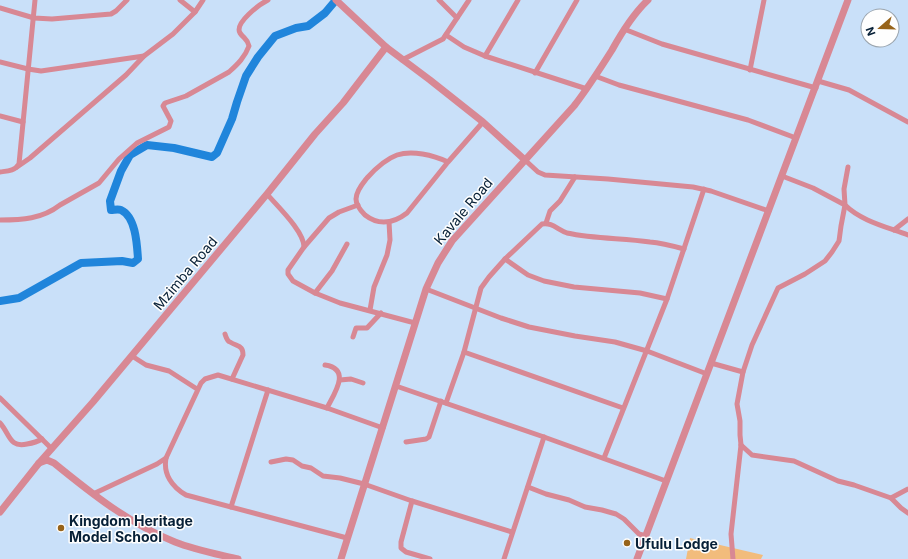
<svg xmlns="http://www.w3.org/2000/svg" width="908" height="559" font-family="Inter,sans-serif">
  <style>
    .green { fill: #f2bc7c }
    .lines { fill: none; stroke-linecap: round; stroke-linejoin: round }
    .river { stroke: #2085db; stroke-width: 8 }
    .minor { stroke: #d88894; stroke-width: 5 }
    .tertiary { stroke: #d88894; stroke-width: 7 }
    .poi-dot { fill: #976319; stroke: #fefefe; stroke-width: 1.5 }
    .labels { text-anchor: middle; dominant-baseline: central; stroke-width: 3; stroke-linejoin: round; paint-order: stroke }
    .street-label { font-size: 14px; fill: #072037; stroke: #fefefe }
    .poi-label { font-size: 14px; font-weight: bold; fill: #072037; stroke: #fefefe; text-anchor: start }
  </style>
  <rect width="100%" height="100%" fill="#c9e0f9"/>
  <polygon class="green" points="690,538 763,555 761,559 686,559"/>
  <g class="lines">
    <path class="river" d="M0,301L19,298L81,263L122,261L133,263L138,259C137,245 136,217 121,210C118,209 114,210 111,210L110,201L121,171L130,155L147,145L174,148L212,157L217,153L232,119L237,102L246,76L258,57L275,36L296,28L308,26L325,13L336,0"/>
    <g class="minor">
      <polyline points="180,0 195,12"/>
      <polyline points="439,0 457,18"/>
      <polyline points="0,8 34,18 52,19 111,14 116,11 127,0"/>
      <polyline points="624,29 662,44 816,88"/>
      <polyline points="446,35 464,47 485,56 587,89"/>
      <polyline points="485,56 518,0"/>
      <polyline points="402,60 443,39 469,0"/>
      <polyline points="0,62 28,69 41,71 144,56"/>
      <polyline points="750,70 764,0"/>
      <polyline points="535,73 577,0"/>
      <polyline points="595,76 619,85 748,120 796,138"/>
      <polyline points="818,81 849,90 908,122"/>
      <polyline points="0,116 23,122"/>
      <polyline points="525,160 538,172 545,175 608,179 693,187 711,191 769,211"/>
      <path d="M448,162C433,155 412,150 397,155C386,159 375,169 367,178C363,183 356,191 356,199C356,205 361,211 365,215C379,226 394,223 407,213L448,162L483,122"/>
      <polyline points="17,167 30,158 126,75 144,56 173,34 195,12 203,0"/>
      <path d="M848,167L844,189L845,205C861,221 887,227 908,235"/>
      <path d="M0,172C7,171 15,171 19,164L35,0"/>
      <path d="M267,194C277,206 304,231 304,247L288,270V274L293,281L315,293L340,303L415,323"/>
      <path d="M0,220C22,220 42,219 60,205L99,183L119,159L137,143L169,127L171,121L163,106L165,103L186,96L229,72C238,64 245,57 249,46C247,38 244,39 240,33C234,23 260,4 268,0"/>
      <polyline points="546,223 550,211 560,201 575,177"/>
      <polyline points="894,230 908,219"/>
      <polyline points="304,247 329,218 339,212 358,205"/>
      <polyline points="505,259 528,275 544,281 574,287 640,293 667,299"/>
      <polyline points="426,289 501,318 529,327 575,336 615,342 647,351 707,374"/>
      <polyline points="315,293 332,271 347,244"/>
      <polyline points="370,310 374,287 387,255 390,240 389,222"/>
      <path d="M225,334C226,337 227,341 230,342C238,347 243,345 243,355L232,379"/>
      <polyline points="353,337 356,328 367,328 381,313"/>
      <polyline points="464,352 623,408"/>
      <polyline points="132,356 146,365 169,371 197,389"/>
      <polyline points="711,363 743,372"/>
      <path d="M325,365C352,369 334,394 327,408"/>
      <polyline points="340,380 351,379 363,383"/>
      <polyline points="396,386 544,437 666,481"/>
      <polyline points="0,398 52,449"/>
      <path d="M446,403L464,352L481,288L489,277L505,259L542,224C552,222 558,230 567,233C595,239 623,238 650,242C662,243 673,246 684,249"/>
      <path d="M0,423C10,434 9,448 27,444C33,443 37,442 42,439"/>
      <polyline points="406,442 426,439 429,437 441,401"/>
      <polyline points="741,445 752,455 794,461 838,481 854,485 891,498 901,508 908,513"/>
      <polyline points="604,458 667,299 704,189"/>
      <polyline points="271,462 286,459 293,460 302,466 311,468 323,476 340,478 364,484 412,501 512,532"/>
      <polyline points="528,487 546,494 569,500 585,507 602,510 616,514 624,519 639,534 646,536"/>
      <polyline points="93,494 157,464 166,458"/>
      <polyline points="891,498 908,489"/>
      <polyline points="412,501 401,542 401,548 406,552 430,559"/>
      <polyline points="231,507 268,390"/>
      <path d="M347,538L186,495C172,487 163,474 166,458L201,383L205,379L218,375L327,408L383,428"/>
      <polyline points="504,559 544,437"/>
      <polyline points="733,559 731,534 741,445 740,435 740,421 737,404 743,372 752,345 778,288 805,274 825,261 832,252 839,241 841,226 845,205 813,188 782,176"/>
    </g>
    <g class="tertiary">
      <polyline points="336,0 386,47 430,80 483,122 525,160"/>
      <path d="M39,463L47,460L54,463C92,494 130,524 175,542C195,550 217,554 238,559"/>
      <polyline points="0,512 39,463 93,402 267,194 315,134 343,103 386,47"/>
      <path d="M341,559L426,289L438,263L452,241L574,106C588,88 600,69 612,50C622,32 633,14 648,0"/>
      <polyline points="637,559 848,0"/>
    </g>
  </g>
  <g class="poi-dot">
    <circle cx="61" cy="528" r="4"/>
    <circle cx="627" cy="543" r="4"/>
  </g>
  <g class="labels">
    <g class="street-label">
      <text transform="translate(463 211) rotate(-50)">Kavale Road</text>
      <text transform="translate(185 273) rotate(-50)">Mzimba Road</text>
    </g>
    <g class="poi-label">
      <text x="69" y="520">Kingdom Heritage<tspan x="69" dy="16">Model School</tspan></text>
      <text x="635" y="543">Ufulu Lodge</text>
    </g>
  </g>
  <g transform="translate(880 28) rotate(250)"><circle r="19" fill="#fefefe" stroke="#9ba5ae"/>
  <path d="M0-3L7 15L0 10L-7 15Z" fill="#976319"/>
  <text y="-6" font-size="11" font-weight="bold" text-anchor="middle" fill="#072037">N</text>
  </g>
</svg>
